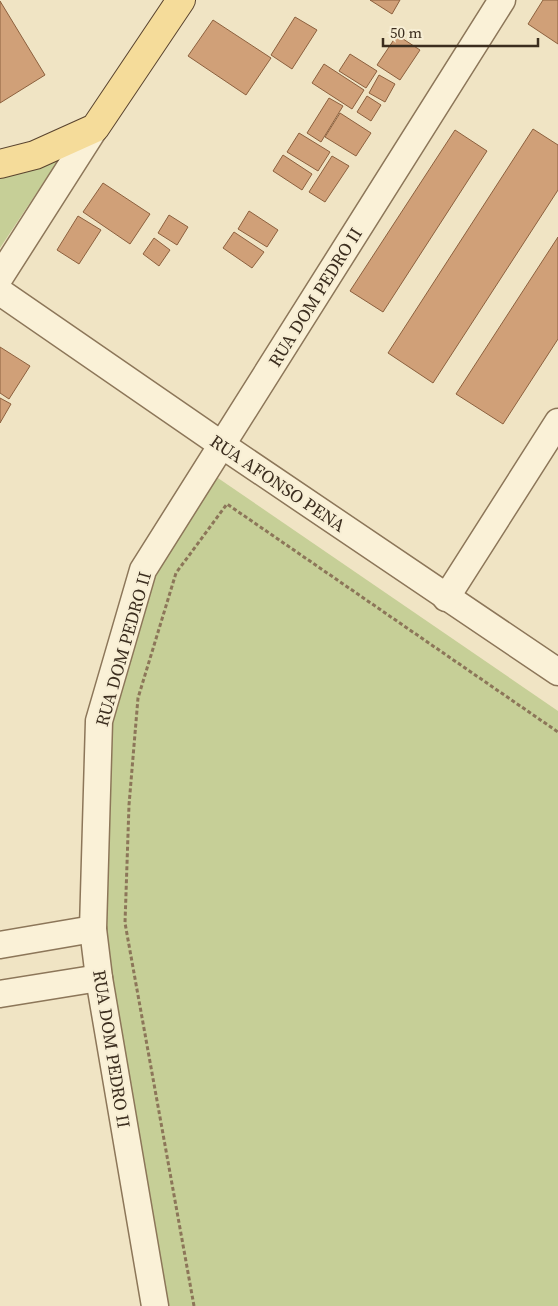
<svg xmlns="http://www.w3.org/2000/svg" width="558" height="1306" font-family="'Source Serif 4',serif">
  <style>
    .green { fill: #c6cf97 }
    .building { fill: #d0a078; stroke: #8c603e }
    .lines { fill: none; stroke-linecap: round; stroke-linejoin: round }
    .minor-casing { stroke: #8c7659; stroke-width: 29 }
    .major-casing { stroke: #59432e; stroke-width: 30 }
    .path { stroke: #8c7659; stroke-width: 3; stroke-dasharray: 4 2.5; stroke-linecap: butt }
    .minor { stroke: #faf1d7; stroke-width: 26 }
    .major { stroke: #f5dc9a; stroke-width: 28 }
    .labels { text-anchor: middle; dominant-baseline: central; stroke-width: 4; stroke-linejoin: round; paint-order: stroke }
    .street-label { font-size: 18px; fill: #3b2d1e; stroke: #f7eed4 }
  </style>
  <rect width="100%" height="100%" fill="#f0e4c4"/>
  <g class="green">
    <polygon points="59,159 0,248 0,178"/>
    <polygon points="215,476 558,711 558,1306 163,1306 102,935 113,718 154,576"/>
  </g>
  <g class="building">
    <polygon points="370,0 400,0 392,14"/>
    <polygon points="543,0 558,0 558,44 528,24"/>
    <polygon points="0,1 45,75 0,103"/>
    <polygon points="295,17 317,30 292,69 271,55"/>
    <polygon points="213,20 271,58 246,95 188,56"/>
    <polygon points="397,35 420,50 400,80 377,65"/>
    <polygon points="350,54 377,71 366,88 339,71"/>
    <polygon points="324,64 364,90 352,109 312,83"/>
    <polygon points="379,75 395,84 385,102 369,93"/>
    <polygon points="367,96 381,105 371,121 357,112"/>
    <polygon points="329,98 343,106 321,142 307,133"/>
    <polygon points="340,113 371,133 356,156 325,137"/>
    <polygon points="533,129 558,145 558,190 433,383 388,353"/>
    <polygon points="455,130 487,151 383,312 350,291"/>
    <polygon points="299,133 330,152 318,171 287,152"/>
    <polygon points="283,155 312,174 302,190 273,171"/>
    <polygon points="332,156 349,166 325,202 309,192"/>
    <polygon points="103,183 150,214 130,244 83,212"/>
    <polygon points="249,211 278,230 267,247 238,229"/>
    <polygon points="169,215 188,227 177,245 158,233"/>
    <polygon points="78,216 101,230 79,264 57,250"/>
    <polygon points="234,232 264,252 252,268 223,248"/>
    <polygon points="558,237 558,339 503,424 456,394"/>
    <polygon points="154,238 170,250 159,266 143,254"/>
    <polygon points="0,347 30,366 9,399 0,393"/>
    <polygon points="0,398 11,404 0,423"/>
  </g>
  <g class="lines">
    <g class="minor-casing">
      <g id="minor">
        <polyline points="0,277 95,128"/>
        <polyline points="0,292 222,445 558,672"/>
        <polyline points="446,598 558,422"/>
        <polyline points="0,945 93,929"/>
        <polyline points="0,994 99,978"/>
        <polyline points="155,1306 99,978 93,929 99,721 143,570 502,0"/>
      </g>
    </g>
    <g class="major-casing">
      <polyline id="major" points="0,164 35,155 95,128 181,0"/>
    </g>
    <polyline class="path" points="194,1306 125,923 129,805 138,698 176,573 227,504 558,732"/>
    <use href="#minor" class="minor"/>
    <use href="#major" class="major"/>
  </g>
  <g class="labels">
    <g class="street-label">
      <text transform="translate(315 297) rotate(-58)">RUA DOM PEDRO II</text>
      <text transform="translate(278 483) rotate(34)">RUA AFONSO PENA</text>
      <text transform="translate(123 649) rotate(-74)">RUA DOM PEDRO II</text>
      <text transform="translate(112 1049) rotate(81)">RUA DOM PEDRO II</text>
    </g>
  </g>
  <path d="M383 38v8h155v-8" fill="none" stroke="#3b2d1e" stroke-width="2.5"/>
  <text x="390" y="38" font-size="15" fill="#3b2d1e" stroke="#f7eed4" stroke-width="4" paint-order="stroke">50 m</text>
</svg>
